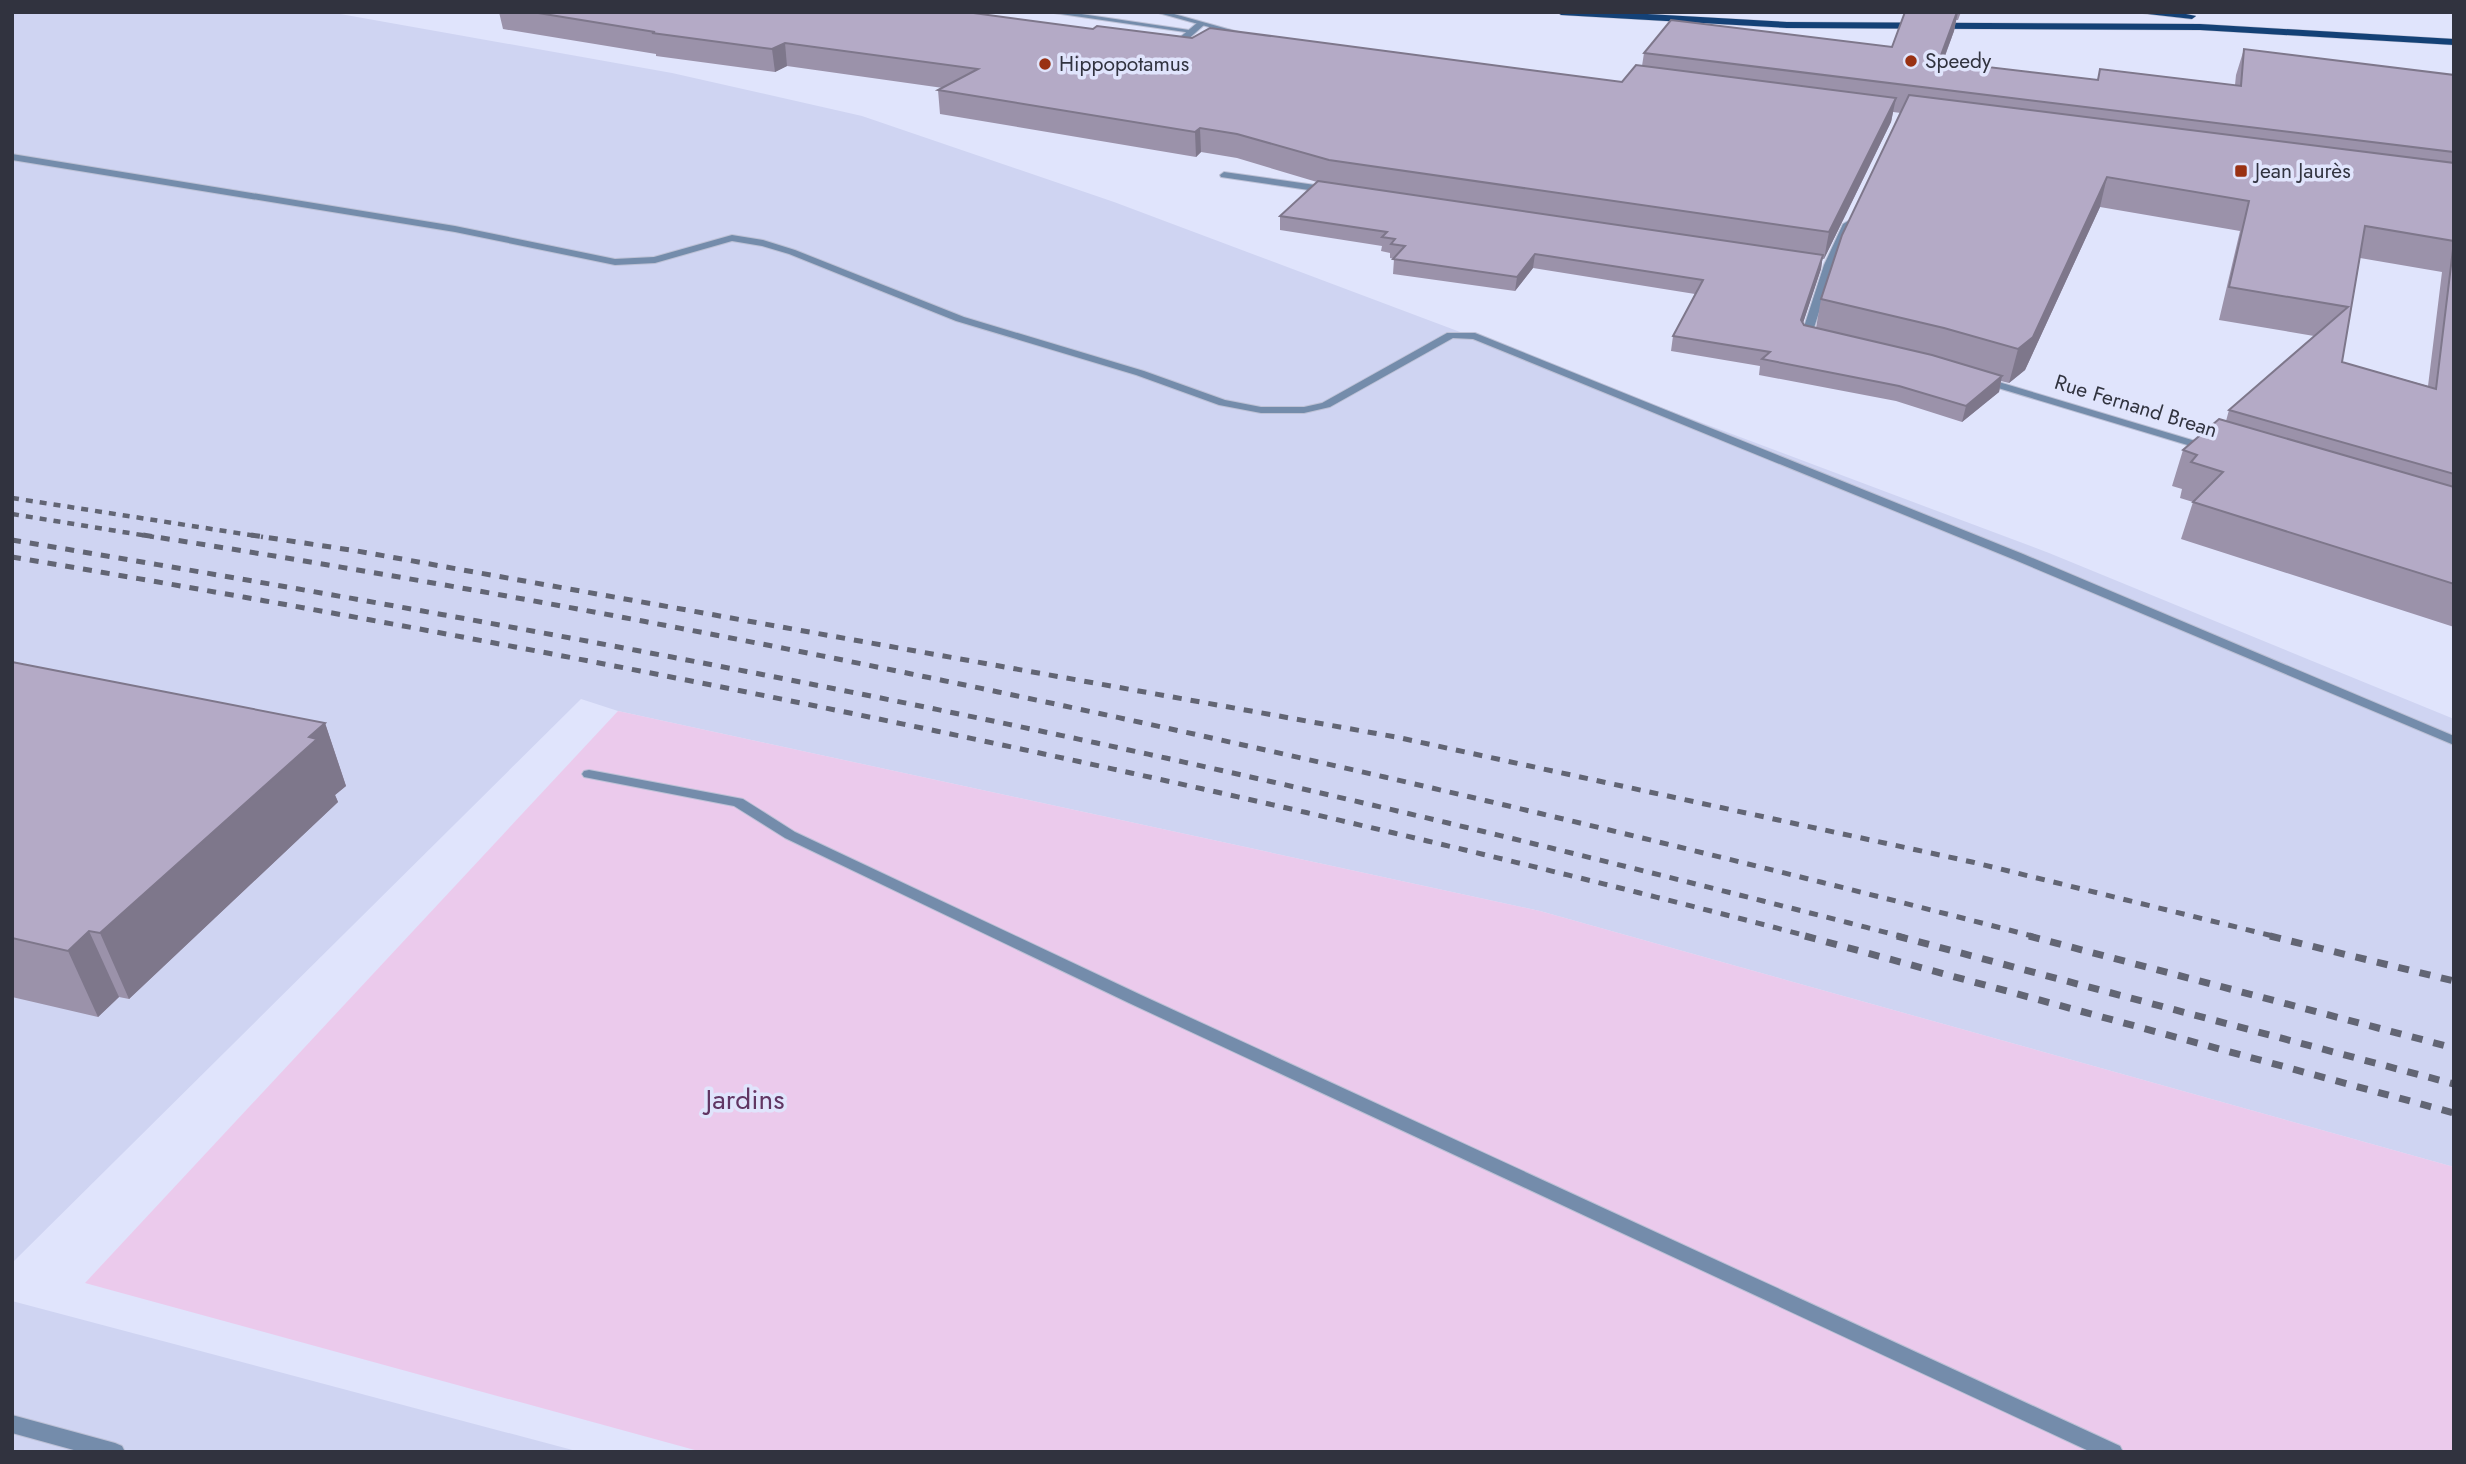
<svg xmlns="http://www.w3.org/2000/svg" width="2466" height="1464" font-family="Jost,sans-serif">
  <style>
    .built { fill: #cfd4f2 }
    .green { fill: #ebcaec }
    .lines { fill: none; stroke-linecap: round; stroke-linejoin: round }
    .service-casing { stroke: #bdc1d6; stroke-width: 2 }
    .minor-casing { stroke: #bdc1d6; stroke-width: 2 }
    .tertiary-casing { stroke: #bdc1d6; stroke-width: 2 }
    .primary-casing { stroke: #bdc1d6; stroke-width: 1 }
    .service { fill: #748cab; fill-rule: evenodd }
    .minor { fill: #748cab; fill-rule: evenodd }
    .tertiary { fill: #748cab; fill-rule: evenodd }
    .primary { fill: #144176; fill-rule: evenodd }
    .rail-far2 { stroke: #626574; stroke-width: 4.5; stroke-dasharray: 7 7; stroke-linecap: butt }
    .rail-far1 { stroke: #626574; stroke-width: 5; stroke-dasharray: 9 9; stroke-linecap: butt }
    .rail { stroke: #626574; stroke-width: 7; stroke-dasharray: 11 11; stroke-linecap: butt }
    .wall { fill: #9b92aa; fill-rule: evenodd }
    .shaded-wall { fill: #7e778b }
    .building { fill: #b4aac6; stroke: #7e778b; stroke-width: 2 }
    .poi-dot { fill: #993113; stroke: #e0e4fc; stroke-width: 2.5 }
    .labels { text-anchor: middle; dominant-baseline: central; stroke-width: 7; stroke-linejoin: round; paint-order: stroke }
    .far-poi-label { font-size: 21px; fill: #31333f; stroke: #e0e4fc; text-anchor: start }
    .far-street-label { font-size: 21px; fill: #31333f; stroke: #e0e4fc }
    .near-park-label { font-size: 28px; fill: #613663; stroke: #e0e4fc }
  </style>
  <rect width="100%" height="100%" fill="#e0e4fc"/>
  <g class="built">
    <polygon points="12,12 329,12 672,73 862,116 1114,202 2049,553 2454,719 2454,1167 1540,911 618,711 581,699 12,1263"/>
    <polygon points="12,1301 580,1452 12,1452"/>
  </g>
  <polygon class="green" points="618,711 1540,911 2454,1167 2454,1452 702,1452 85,1283"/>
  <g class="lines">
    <g class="service-casing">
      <g id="service">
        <polygon points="1197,23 1204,25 1185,42 1166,47 1166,43 1179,38"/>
        <polygon points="12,154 455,226 615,259 654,257 732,235 763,240 795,250 964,317 1144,371 1225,400 1261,407 1304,407 1322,403 1447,333 1475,333 2023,554 2454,736 2454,745 2015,560 1473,339 1453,338 1330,407 1304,413 1261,413 1219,405 1136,375 956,321 789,254 762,246 732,241 655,263 615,265 455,232 12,160"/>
        <polygon points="589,770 743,799 795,832 1141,995 2120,1446 2123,1452 2091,1452 1129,1003 785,838 734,806 584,777 582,774 584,771"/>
      </g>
    </g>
    <g class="minor-casing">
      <g id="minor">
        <polygon points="1224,172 1329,187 1333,190 1329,193 1221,177 1220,175"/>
        <polygon points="1848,221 1853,224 1834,265 1812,334 1818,337 1813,340 1802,338 1801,336 1824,265 1843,224"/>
        <polygon points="1982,377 2212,446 2214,448 2212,450 2204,450 1978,382 1977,380"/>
      </g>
    </g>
    <g class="tertiary-casing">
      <g id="tertiary">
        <polygon points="1047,12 1068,12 1196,31 1192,33"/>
        <polygon points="1155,12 1167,12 1242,33 1238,35"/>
        <polygon points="12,1415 115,1443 122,1446 125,1452 81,1452 12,1433"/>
      </g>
    </g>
    <g class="primary-casing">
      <g id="primary">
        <polygon points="1557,12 1612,12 1787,22 2200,24 2454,39 2454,45 2200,30 1787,28 1561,15"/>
        <polygon points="2130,12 2176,12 2196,16 2192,19"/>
      </g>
    </g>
    <use href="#service" class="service"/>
    <use href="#minor" class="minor"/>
    <use href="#tertiary" class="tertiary"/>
    <use href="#primary" class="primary"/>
    <g class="rail-far2">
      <polyline points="12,498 263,537"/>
      <polyline points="12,514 154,537"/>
    </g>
    <g class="rail-far1">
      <path d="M143,535C780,634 1412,775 2036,937"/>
      <polyline points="251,535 357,551 1396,737 1972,862 2277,937"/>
      <path d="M12,540C418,608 823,681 1224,771C1452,822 1678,879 1904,937"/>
      <path d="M12,557C617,659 1218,781 1811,937"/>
    </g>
    <g class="rail">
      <polyline points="1805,936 2454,1113"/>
      <polyline points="1897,936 2454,1084"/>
      <polyline points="2029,936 2454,1048"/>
      <polyline points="2270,936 2454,981"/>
    </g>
  </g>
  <g class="wall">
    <path d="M499,12H966L1093,29L1622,82L1642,66L1644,53L1892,47L1905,12H1961L1958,20H1956L1954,31L1944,59L1980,66L2097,80L2235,85L2236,75L2244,49L2454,75V627L2181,539L2193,502L2180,498L2182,489L2172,486L2183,450L2226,421L2229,410L2314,336L2219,320L2240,231L2100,207L2025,370L2009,383L2001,381L1999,392L1962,422L1896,401L1759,375L1760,366L1671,351L1673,336L1695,294L1533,268L1515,291L1393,274L1394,259L1390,258V253L1381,251L1382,246L1280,230V216L1317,182L1237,158L1201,152L1196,157L940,114L938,90L943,88L787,66L775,72L656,56V54L503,29ZM1893,112L1901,113L1821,299L1816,328L1804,325L1803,323L1821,269L1822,259H1824L1891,122ZM2360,258L2442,272L2428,386L2342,362Z"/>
    <polygon points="12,662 325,723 346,786 335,795 338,802 129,999 119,997 98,1017 12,997"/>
  </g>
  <g class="shaded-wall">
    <polygon points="1957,12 1958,12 1954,31 1934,85 1940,58"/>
    <polygon points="785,43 787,66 775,72 772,49"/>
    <polygon points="1896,98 1891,122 1824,259 1829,232"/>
    <polygon points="1200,128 1201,152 1196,157 1195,132"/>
    <polygon points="2107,177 2100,207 2025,370 2009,383 2018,349"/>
    <polygon points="1535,254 1533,268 1515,291 1517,277"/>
    <polygon points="1823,255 1821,269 1799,335 1801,320"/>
    <polygon points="2002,376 1999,392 1962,422 1966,406"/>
    <polygon points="325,723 346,786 335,795 338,802 129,999 100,933"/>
    <polygon points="89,931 119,997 98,1017 68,951"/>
  </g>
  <g class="building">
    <polygon points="532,12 966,12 1093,29 1097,26 1192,38 1210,28 1622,82 1636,65 1896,98 1829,232 1329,160 1237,134 1200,128 1195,132 938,90 978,69 785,43 772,49 652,33 655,32"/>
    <polygon points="1905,12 1957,12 1940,58 1980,63 1979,66 2098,80 2100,69 2241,86 2244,49 2454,75 2454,152 1644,53 1671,20 1892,47"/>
    <polygon points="1909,95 2454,163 2454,241 2365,226 2342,362 2436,389 2454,241 2454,474 2229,410 2348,307 2229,287 2249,201 2107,177 2033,337 2018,349 1944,328 1821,299 1842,235"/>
    <polygon points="1318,181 1823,255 1801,320 1804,325 1932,355 2002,376 1966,406 1899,386 1762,359 1770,352 1673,336 1703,280 1535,254 1517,277 1393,259 1405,246 1391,244 1395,239 1382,237 1387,232 1280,216"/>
    <polygon points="2219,419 2454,487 2454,584 2193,502 2223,472 2191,462 2197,455 2183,450"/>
    <polygon points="12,662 325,723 309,737 317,739 100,933 89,931 68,951 12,938"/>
  </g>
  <g class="poi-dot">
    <circle cx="1911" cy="61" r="7"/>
    <circle cx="1045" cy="64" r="7"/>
    <rect x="2234" y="164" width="14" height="14" rx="3.5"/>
  </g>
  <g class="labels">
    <g class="far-poi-label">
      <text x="1925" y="61">Speedy</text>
      <text x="1059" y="64">Hippopotamus</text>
      <text x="2255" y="171">Jean Jaurès</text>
    </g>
    <g class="far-street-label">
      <text transform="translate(2136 406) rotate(17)">Rue Fernand Brean</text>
    </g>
    <g class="near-park-label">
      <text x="745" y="1099">Jardins</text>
    </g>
  </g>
  <rect width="2466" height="1464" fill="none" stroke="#31333f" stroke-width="28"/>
</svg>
